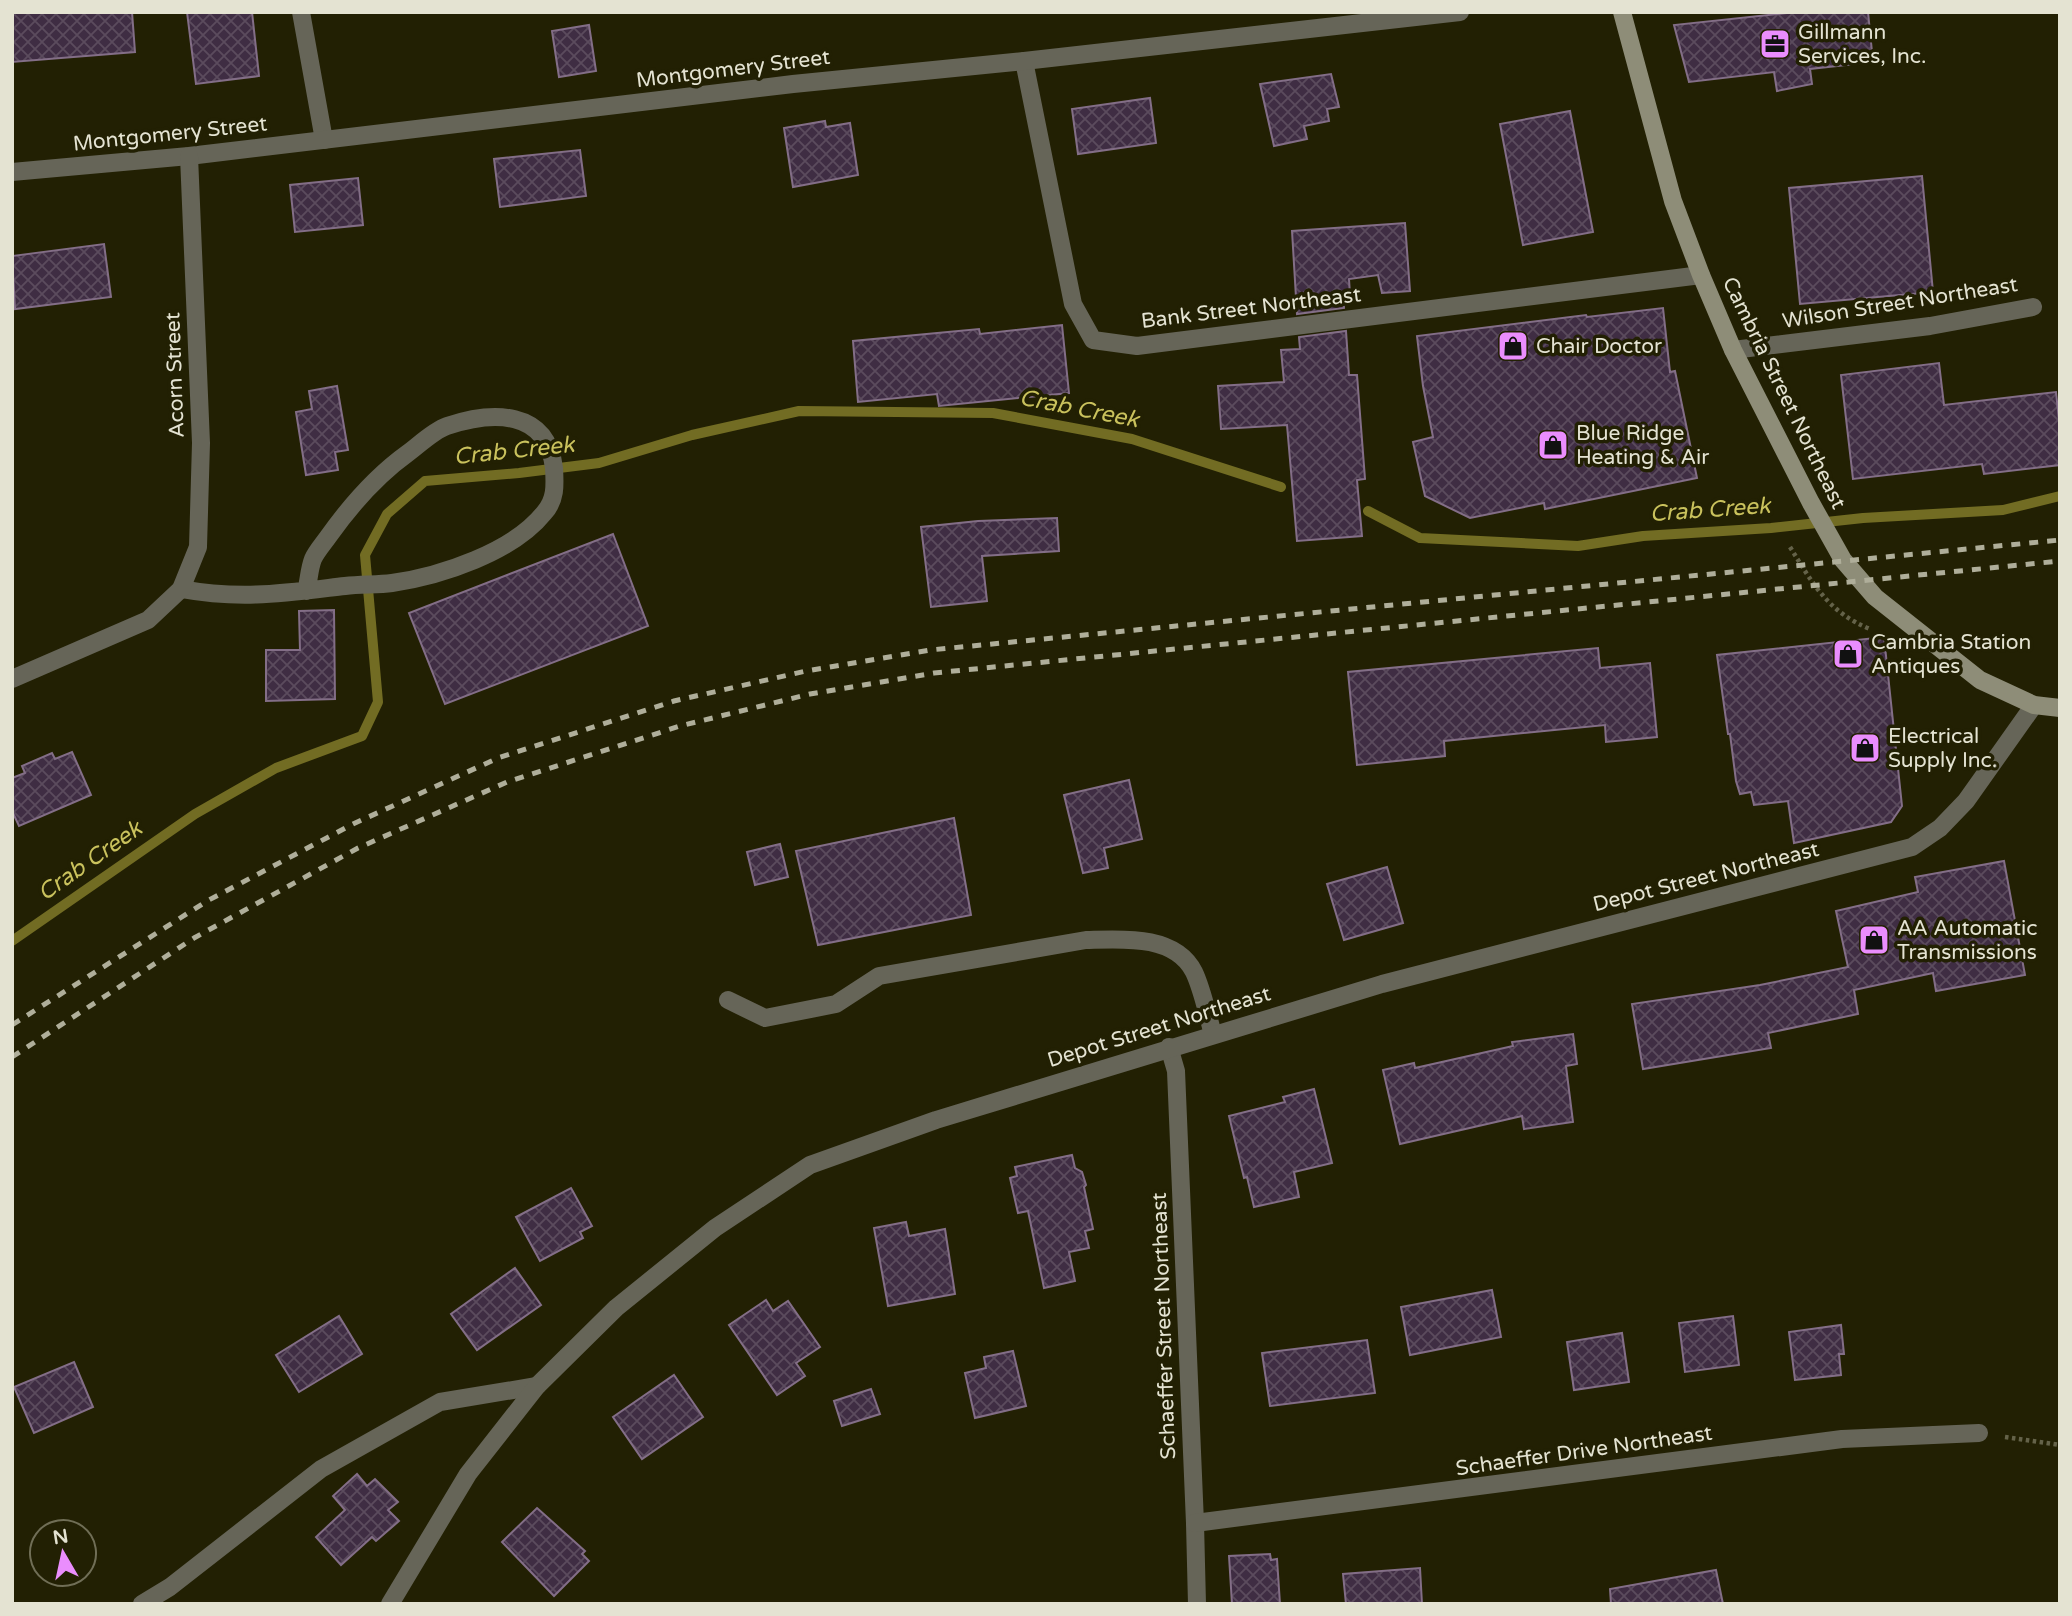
<svg xmlns="http://www.w3.org/2000/svg" width="2072" height="1616" font-family="'Varela Round',sans-serif">
  <style>
    .lines { fill: none; stroke-linecap: round; stroke-linejoin: round }
    .stream { stroke: #726c23; stroke-width: 10 }
    .building { fill: url(#building-cross-hatch); stroke: #836e87; stroke-width: 2 }
    .path { stroke: #646249; stroke-width: 4.5; stroke-dasharray: 3.5 3.5; stroke-linecap: butt }
    .service { stroke: #666558; stroke-width: 18 }
    .minor { stroke: #666558; stroke-width: 18 }
    .tertiary { stroke: #666558; stroke-width: 18 }
    .secondary { stroke: #8e8d78; stroke-width: 18 }
    .rail { stroke: #afae9a; stroke-width: 5; stroke-dasharray: 9 9; stroke-linecap: butt }
    .labels { text-anchor: middle; dominant-baseline: central; stroke-width: 7; stroke-linejoin: round; paint-order: stroke }
    .poi-label { font-size: 21px; fill: #e4e3d2; stroke: #222003; text-anchor: start }
    .street-label { font-size: 21px; fill: #e4e3d2; stroke: #222003 }
    .water-label { font-size: 23px; font-style: italic; fill: #cac25d; stroke: #222003 }
  </style>
  <defs>
    <pattern id="building-cross-hatch" width="8" height="8" patternUnits="userSpaceOnUse" patternTransform="scale(1.75)"><rect width="8" height="8" fill="#3f2d43"/><path d="M0 0l8 8M0 8l8-8" fill="none" stroke="#5b4b5d"/></pattern>
  </defs>
  <rect width="100%" height="100%" fill="#222003"/>
  <g class="lines">
    <g class="stream">
      <polyline points="1368,511 1420,538 1578,546 1643,536 1771,528 1863,518 2003,510 2060,496"/>
      <polyline points="12,941 195,814 276,768 362,736 378,702 365,555 387,514 425,481 519,473 599,463 692,435 799,411 993,413 1132,439 1281,487"/>
    </g>
  </g>
  <g class="building">
    <polygon points="12,12 132,12 135,52 12,62"/>
    <polygon points="187,12 252,12 259,76 196,84"/>
    <polygon points="1796,12 1868,12 1873,62 1810,69 1812,84 1777,91 1774,72 1689,82 1674,25"/>
    <polygon points="589,25 596,71 559,77 552,31"/>
    <polygon points="1331,74 1339,107 1327,109 1329,121 1304,126 1307,139 1274,146 1260,84"/>
    <polygon points="1150,98 1156,143 1078,154 1072,109"/>
    <polygon points="1570,111 1593,232 1523,245 1500,124"/>
    <polygon points="825,121 826,127 850,123 858,175 793,187 784,128"/>
    <polygon points="580,150 586,196 500,207 494,159"/>
    <polygon points="1922,176 1933,292 1800,304 1789,188"/>
    <polygon points="358,178 363,225 295,232 290,185"/>
    <polygon points="1405,223 1410,291 1382,293 1378,275 1349,279 1350,295 1343,296 1344,308 1297,314 1292,231"/>
    <polygon points="104,244 111,297 15,309 12,256"/>
    <polygon points="1663,308 1670,372 1675,371 1697,478 1545,509 1544,503 1470,518 1425,496 1413,442 1433,437 1423,386 1417,336 1586,315 1587,317"/>
    <polygon points="1062,325 1069,393 939,406 937,394 858,402 853,341 979,329 980,334"/>
    <polygon points="1346,331 1349,375 1357,375 1365,479 1357,480 1362,536 1297,541 1287,425 1221,429 1218,386 1284,382 1281,350 1300,349 1299,337"/>
    <polygon points="1939,363 1944,405 2056,392 2060,430 2060,465 1984,474 1982,464 1853,479 1841,375"/>
    <polygon points="337,386 348,450 335,452 338,470 306,475 296,412 312,409 309,391"/>
    <polygon points="1057,518 1059,551 982,556 987,601 931,607 921,527 978,521"/>
    <polygon points="613,534 648,626 445,704 409,613"/>
    <polygon points="334,610 335,699 266,701 266,650 300,650 299,611"/>
    <polygon points="1884,637 1902,806 1891,822 1794,843 1788,801 1754,805 1751,792 1740,794 1736,781 1730,734 1728,734 1717,655"/>
    <polygon points="1598,648 1600,668 1650,663 1657,737 1606,742 1605,725 1444,741 1445,756 1357,765 1348,672"/>
    <polygon points="72,752 91,795 19,826 12,811 12,778 25,773 22,766 52,753 55,759"/>
    <polygon points="1129,780 1142,839 1104,848 1108,868 1083,873 1064,795"/>
    <polygon points="954,818 971,915 818,945 796,851"/>
    <polygon points="780,844 788,877 755,885 747,852"/>
    <polygon points="2004,861 2025,975 1936,991 1933,973 1854,990 1858,1014 1768,1033 1771,1048 1643,1069 1632,1004 1760,985 1848,967 1836,911 1918,892 1915,877"/>
    <polygon points="1387,867 1403,923 1344,940 1327,884"/>
    <polygon points="1573,1034 1577,1064 1566,1066 1573,1122 1524,1129 1522,1116 1400,1144 1383,1070 1414,1063 1415,1068 1513,1046 1512,1042"/>
    <polygon points="1314,1089 1332,1163 1294,1172 1299,1197 1254,1207 1247,1177 1244,1178 1229,1116 1285,1102 1283,1097"/>
    <polygon points="1072,1155 1075,1168 1082,1172 1086,1185 1084,1187 1093,1229 1085,1231 1089,1248 1069,1252 1075,1281 1044,1288 1028,1211 1018,1213 1010,1178 1017,1176 1015,1167"/>
    <polygon points="571,1188 592,1226 580,1232 583,1238 540,1261 516,1217"/>
    <polygon points="906,1222 909,1236 945,1229 955,1294 888,1306 874,1228"/>
    <polygon points="515,1268 541,1305 477,1350 451,1314"/>
    <polygon points="1492,1290 1501,1337 1410,1355 1401,1307"/>
    <polygon points="766,1300 773,1311 788,1301 820,1347 796,1363 805,1376 777,1395 729,1325"/>
    <polygon points="339,1316 362,1354 299,1392 276,1355"/>
    <polygon points="1733,1316 1739,1365 1685,1372 1679,1323"/>
    <polygon points="1841,1325 1844,1354 1839,1354 1841,1375 1795,1380 1789,1332"/>
    <polygon points="1622,1333 1629,1382 1574,1390 1567,1342"/>
    <polygon points="1367,1340 1375,1393 1270,1406 1262,1353"/>
    <polygon points="1013,1351 1026,1406 975,1418 965,1373 986,1368 984,1357"/>
    <polygon points="74,1362 93,1407 34,1433 14,1387"/>
    <polygon points="674,1375 703,1417 642,1459 613,1417"/>
    <polygon points="871,1389 880,1414 842,1426 834,1401"/>
    <polygon points="357,1474 367,1486 375,1479 398,1502 388,1510 399,1521 376,1541 372,1537 341,1565 316,1537 345,1510 333,1496"/>
    <polygon points="537,1508 585,1551 582,1554 589,1561 554,1596 502,1542"/>
    <polygon points="1270,1554 1271,1560 1277,1559 1280,1604 1232,1604 1229,1556"/>
    <polygon points="1420,1568 1422,1604 1346,1604 1343,1574"/>
    <polygon points="1716,1570 1723,1604 1611,1604 1610,1589"/>
  </g>
  <g class="lines">
    <g class="path">
      <path d="M1790,547C1813,584 1828,612 1870,629"/>
      <polyline points="2005,1437 2060,1445"/>
    </g>
    <g class="service">
      <path d="M181,589C242,600 285,593 345,586C361,584 377,585 392,583C441,576 513,552 544,513C556,500 555,485 554,468C547,409 492,411 447,426C433,431 419,445 408,453C376,476 350,506 328,537C323,544 316,552 313,559C309,569 309,581 306,591"/>
      <path d="M728,1000L765,1018L836,1004L879,976L1086,940C1121,939 1175,934 1194,972C1203,991 1207,1014 1213,1034"/>
    </g>
    <g class="minor">
      <polyline points="301,12 324,140"/>
      <polyline points="1024,61 1073,304 1093,340 1137,346 1701,275"/>
      <polyline points="12,172 189,156 793,84 1024,61 1460,12"/>
      <polyline points="1733,350 1930,326 2033,307"/>
      <polyline points="12,679 148,620 181,589 198,547 201,443 189,156"/>
      <polyline points="1169,1047 1176,1071 1195,1523 1197,1604"/>
      <polyline points="1195,1523 1842,1439 1979,1433"/>
      <polyline points="142,1604 170,1587 321,1469 440,1402 537,1386"/>
    </g>
    <polyline class="tertiary" points="390,1604 468,1474 537,1386 616,1308 715,1228 810,1165 936,1120 1382,984 1912,847 1940,828 1966,801 2034,705"/>
    <polyline class="secondary" points="1622,12 1673,201 1701,275 1733,350 1811,503 1843,560 1875,597 1980,680 2034,705 2060,708"/>
    <g class="rail">
      <polyline points="12,1025 207,901 353,824 498,758 674,701 806,671 930,650 2060,540"/>
      <polyline points="12,1057 194,938 358,848 507,782 680,726 810,694 934,673 2060,561"/>
    </g>
  </g>
  <defs>
    <g id="office-square" transform="scale(1.575)"><rect x="-9" y="-9" width="18" height="18" rx="4" fill="#ea8dfd" stroke="#222003"/><path d="M-6-3h4V-5.5h4V-3h4V5H-6ZM-1-4.5V-3h2v-1.5ZM-6 0V1H6V0Z" fill="#111"/></g>
    <g id="shop-square" transform="scale(1.575)"><rect x="-9" y="-9" width="18" height="18" rx="4" fill="#ea8dfd" stroke="#222003"/><path d="M-5-2.5h2.3a2.7 3.5 0 0 1 5.4 0H5L5.5 6h-11ZM-1.5-2.5h3a1.5 2.3 0 0 0-3 0Z" fill="#111"/></g>
  </defs>
  <g fill-rule="evenodd">
    <use href="#office-square" x="1775" y="44"/>
    <use href="#shop-square" x="1513" y="346"/>
    <use href="#shop-square" x="1553" y="445"/>
    <use href="#shop-square" x="1848" y="654"/>
    <use href="#shop-square" x="1865" y="748"/>
    <use href="#shop-square" x="1874" y="940"/>
  </g>
  <g class="labels">
    <g class="poi-label">
      <text x="1798" y="32">Gillmann<tspan x="1798" dy="24">Services, Inc.</tspan></text>
      <text x="1536" y="346">Chair Doctor</text>
      <text x="1576" y="433">Blue Ridge<tspan x="1576" dy="24">Heating &amp; Air</tspan></text>
      <text x="1871" y="642">Cambria Station<tspan x="1871" dy="24">Antiques</tspan></text>
      <text x="1888" y="736">Electrical<tspan x="1888" dy="24">Supply Inc.</tspan></text>
      <text x="1897" y="928">AA Automatic<tspan x="1897" dy="24">Transmissions</tspan></text>
    </g>
    <g class="street-label">
      <text transform="translate(733 69) rotate(-7)">Montgomery Street</text>
      <text transform="translate(170 134) rotate(-6)">Montgomery Street</text>
      <text transform="translate(1900 303) rotate(-9)">Wilson Street Northeast</text>
      <text transform="translate(1251 308) rotate(-7)">Bank Street Northeast</text>
      <text transform="translate(175 375) rotate(-92)">Acorn Street</text>
      <text transform="translate(1784 393) rotate(64)">Cambria Street Northeast</text>
      <text transform="translate(1706 877) rotate(-14)">Depot Street Northeast</text>
      <text transform="translate(1159 1027) rotate(-17)">Depot Street Northeast</text>
      <text transform="translate(1164 1326) rotate(-92)">Schaeffer Street Northeast</text>
      <text transform="translate(1584 1451) rotate(-8)">Schaeffer Drive Northeast</text>
    </g>
    <g class="water-label">
      <text transform="translate(1079 409) rotate(11)">Crab Creek</text>
      <text transform="translate(514 451) rotate(-6)">Crab Creek</text>
      <text transform="translate(1710 510) rotate(-4)">Crab Creek</text>
      <text transform="translate(90 861) rotate(-35)">Crab Creek</text>
    </g>
  </g>
  <rect width="2072" height="1616" fill="none" stroke="#e4e3d2" stroke-width="28"/>
  <g transform="translate(63 1553) rotate(351)"><circle r="33" fill="#222003" stroke="#706e56" stroke-width="2"/>
  <path d="M0-5L12 26L0 18L-12 26Z" fill="#ea8dfd"/>
  <text y="-10" font-size="19" font-weight="bold" text-anchor="middle" fill="#e4e3d2">N</text>
  </g>
</svg>
